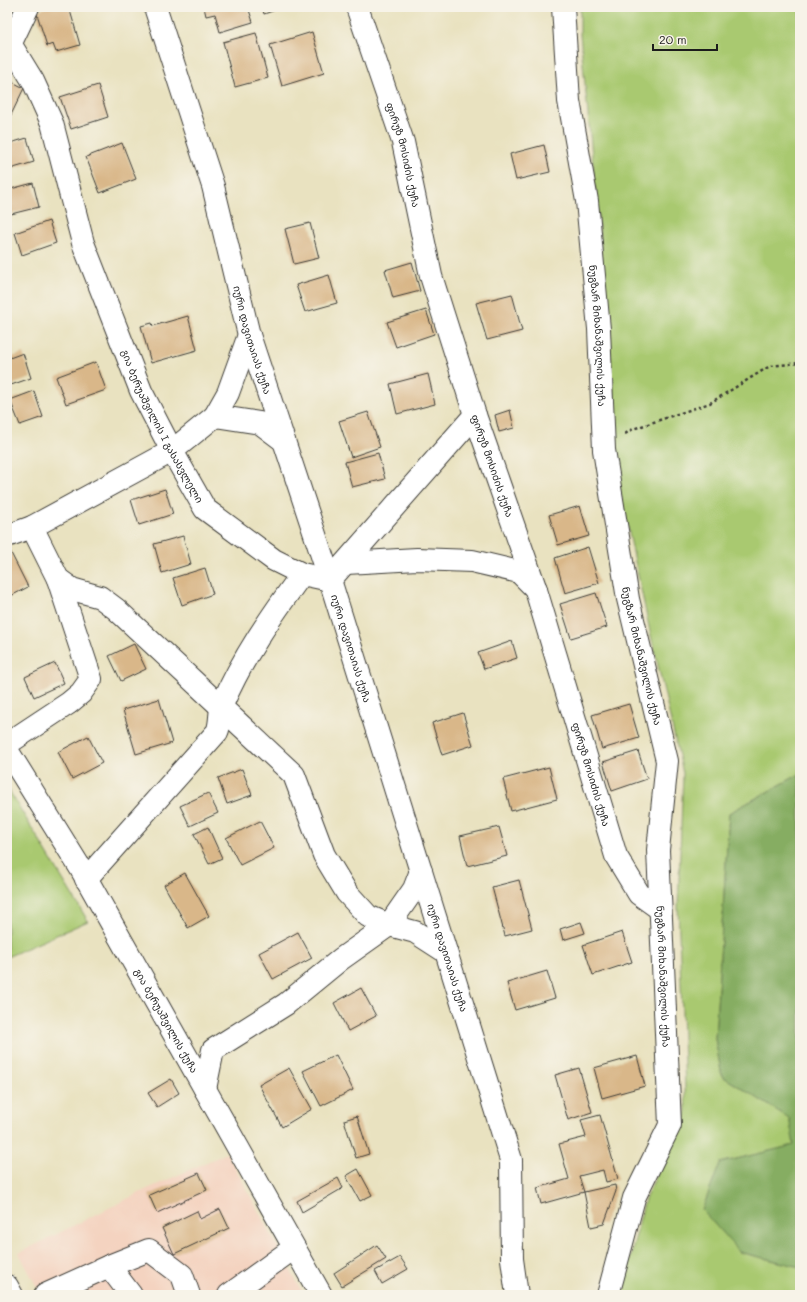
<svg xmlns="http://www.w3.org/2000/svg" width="807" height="1302" font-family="Mali,'Noto Sans Georgian',sans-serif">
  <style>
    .built { fill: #f4d3c0 }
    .green { fill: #a9c970; stroke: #627246 }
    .forest { fill: #86ad62; stroke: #51643f }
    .building { fill: #d9b789 }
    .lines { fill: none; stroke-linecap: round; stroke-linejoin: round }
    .minor-casing { stroke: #3b3a35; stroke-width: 24 }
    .highway-casing { stroke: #3b3a35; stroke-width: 24 }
    .path { stroke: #3b3a35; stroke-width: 2.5; stroke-dasharray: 3 3; stroke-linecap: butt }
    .minor { stroke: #fff; stroke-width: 22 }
    .highway { stroke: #fff; stroke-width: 22 }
    .labels { text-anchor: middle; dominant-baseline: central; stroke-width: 4; stroke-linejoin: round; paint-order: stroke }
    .street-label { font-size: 10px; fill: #1c1c1c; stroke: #f7f3e8 }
  </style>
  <rect width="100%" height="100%" fill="#f7f3e8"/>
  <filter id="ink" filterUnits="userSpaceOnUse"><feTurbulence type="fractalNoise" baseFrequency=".025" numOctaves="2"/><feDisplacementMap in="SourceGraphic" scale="8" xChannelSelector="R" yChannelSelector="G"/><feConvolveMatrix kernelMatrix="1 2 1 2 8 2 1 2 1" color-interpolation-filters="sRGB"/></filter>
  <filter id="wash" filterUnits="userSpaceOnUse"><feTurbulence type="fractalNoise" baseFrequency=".012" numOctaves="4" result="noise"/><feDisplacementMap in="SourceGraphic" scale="16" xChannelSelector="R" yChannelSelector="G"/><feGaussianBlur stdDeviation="0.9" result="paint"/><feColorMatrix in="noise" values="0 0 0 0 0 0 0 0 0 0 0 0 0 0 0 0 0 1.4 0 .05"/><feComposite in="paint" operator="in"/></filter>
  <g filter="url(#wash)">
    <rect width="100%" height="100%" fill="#e9e2c0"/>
    <polygon class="built" points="227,1153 304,1295 41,1295 19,1253 143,1191"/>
    <g class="green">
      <polygon points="580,7 800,7 800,774 729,813 715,1039 722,1076 790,1118 795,1145 720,1163 739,1252 800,1267 800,1295 621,1295 645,1199 686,1115 678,907 683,773 649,627 615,467 615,422 599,225 580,34"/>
      <polygon points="7,787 88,921 7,957"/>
    </g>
    <polygon class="forest" points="800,774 800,1267 739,1252 702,1210 720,1163 794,1145 789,1118 722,1076 715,1039 729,813"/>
    <g id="blocks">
      <g class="building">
        <polygon points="48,7 69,7 80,45 56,52 53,44 47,46 36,11"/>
        <polygon points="204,7 248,7 253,22 220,32 215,14 206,16"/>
        <polygon points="262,7 284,7 264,14"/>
        <polygon points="312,32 324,73 282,86 270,45"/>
        <polygon points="256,33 268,78 235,87 223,42"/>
        <polygon points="7,79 24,88 11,115 7,113"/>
        <polygon points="98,85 108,117 71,129 60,97"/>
        <polygon points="27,138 34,162 10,169 7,157 7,144"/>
        <polygon points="122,143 136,179 100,193 86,157"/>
        <polygon points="544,145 550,172 516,180 510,154"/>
        <polygon points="33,183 39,207 7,215 7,190"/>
        <polygon points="49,221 56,243 22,255 15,233"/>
        <polygon points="310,223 319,258 294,264 285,229"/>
        <polygon points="412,262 420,291 393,298 385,270"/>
        <polygon points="329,275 337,303 305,312 296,285"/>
        <polygon points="512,294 522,331 487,340 476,303"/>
        <polygon points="426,310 434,334 396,347 387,322"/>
        <polygon points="188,316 197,350 151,363 141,326 152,323 153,326"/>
        <polygon points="23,353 31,378 11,385 9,380 7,380 7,359"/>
        <polygon points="96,362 106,390 66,404 56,377"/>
        <polygon points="428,374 435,404 397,414 390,384"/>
        <polygon points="34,391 43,417 20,425 10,400"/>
        <polygon points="510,410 514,428 499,432 495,415"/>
        <polygon points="368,412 380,447 351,457 339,421"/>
        <polygon points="378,453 385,479 352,487 345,462"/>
        <polygon points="165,489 173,514 139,525 131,500"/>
        <polygon points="580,506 589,536 558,545 549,515"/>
        <polygon points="183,536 191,564 162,573 154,544"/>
        <polygon points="588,547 599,583 565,593 555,558"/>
        <polygon points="10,551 28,587 7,598 7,553"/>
        <polygon points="205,568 213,594 182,605 173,578"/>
        <polygon points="596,593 607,627 571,638 560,604"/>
        <polygon points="512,641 517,658 484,669 478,653"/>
        <polygon points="134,644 146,669 121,681 109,656"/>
        <polygon points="55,663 64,683 34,697 25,677"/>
        <polygon points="159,699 172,743 136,754 123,710"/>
        <polygon points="629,704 639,738 602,749 592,715"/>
        <polygon points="463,713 473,745 442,755 432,723"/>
        <polygon points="88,736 102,763 72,779 58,752"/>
        <polygon points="638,751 647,779 612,791 603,762"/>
        <polygon points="549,767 557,799 511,811 503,779"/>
        <polygon points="242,769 252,795 227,804 218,778"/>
        <polygon points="208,793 218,813 190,826 180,806"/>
        <polygon points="260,821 274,848 240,865 226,838"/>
        <polygon points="208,827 222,858 209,864 194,834"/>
        <polygon points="499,827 507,856 467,866 460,836"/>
        <polygon points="185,873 209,916 188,928 164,885"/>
        <polygon points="519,880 532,929 505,936 492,887"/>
        <polygon points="581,922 585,933 563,940 560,929"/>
        <polygon points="298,932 312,958 273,979 259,953"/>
        <polygon points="622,932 632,962 593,975 583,945"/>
        <polygon points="547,971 555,998 515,1010 507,983"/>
        <polygon points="361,988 376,1016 348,1031 334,1003"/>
        <polygon points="336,1055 353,1090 321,1106 303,1071"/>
        <polygon points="637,1056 645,1086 602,1098 594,1068"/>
        <polygon points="289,1068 312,1109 282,1127 259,1085"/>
        <polygon points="579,1068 592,1112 568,1120 555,1075"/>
        <polygon points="171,1079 179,1093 157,1107 148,1093"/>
        <polygon points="600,1115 618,1179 606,1182 603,1170 579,1176 584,1192 615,1185 616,1191 604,1224 591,1227 584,1192 541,1204 537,1188 569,1179 559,1144 586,1137 581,1120"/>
        <polygon points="357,1116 369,1154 356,1158 344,1120"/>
        <polygon points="358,1169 372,1195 360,1201 346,1176"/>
        <polygon points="199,1173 207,1190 157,1213 149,1195"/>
        <polygon points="338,1178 343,1188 302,1212 297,1201"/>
        <polygon points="220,1209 229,1228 174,1254 162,1228 197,1211 200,1219"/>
        <polygon points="377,1245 386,1259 342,1286 334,1273"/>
        <polygon points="400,1257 408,1269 382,1284 375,1271"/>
      </g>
    </g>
  </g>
  <g filter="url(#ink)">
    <use href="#blocks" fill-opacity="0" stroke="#3b3a35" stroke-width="1"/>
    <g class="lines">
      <g class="minor-casing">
        <g id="minor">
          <path id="s1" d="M155,7L213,186L249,335L330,580L511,1160L512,1259L517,1295"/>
          <path id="s2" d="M357,7L403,142L431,276L475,415L536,590L616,856L639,894L660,909"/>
          <path id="s3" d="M563,7L569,101L587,201L599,329L604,450L628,599L667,761L658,850L670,1125L634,1198L608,1295"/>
          <path id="s4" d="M11,45L33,81L52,123L83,243L141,391L172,451L205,509L274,560L302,574L330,580L475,415"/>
          <polyline points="7,51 28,7"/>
          <polyline points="215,416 228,393 249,335"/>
          <polyline points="32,527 58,579 72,589 100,597 116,609 294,775 324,855 347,893 368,916 389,925 415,932 446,952"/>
          <polyline points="7,536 32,527 172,451 215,416 260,423 284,441"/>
          <polyline points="346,563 417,559 472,561 519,572 536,589"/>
          <polyline points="7,744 69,703 81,693 91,679 58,579"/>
          <path id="s5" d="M7,750L81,869L321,1295"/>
          <path d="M86,879L217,732C221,724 219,714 222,705C242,658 272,615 302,574"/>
          <polyline points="205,1089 213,1050 286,1004 341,959 389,925 414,889 421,871"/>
          <polyline points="109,1266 131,1295"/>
          <polyline points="45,1295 109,1266 149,1250 182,1275 189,1295"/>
          <polyline points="229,1295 294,1248"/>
        </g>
      </g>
      <g class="highway-casing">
        <polyline id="highway" points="7,1286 12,1295"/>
      </g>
      <polyline class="path" points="625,434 633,429 710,403 770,366 800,363"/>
      <use href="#minor" class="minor"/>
      <use href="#highway" class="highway"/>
    </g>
  </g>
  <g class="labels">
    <g class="street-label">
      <text stroke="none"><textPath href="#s2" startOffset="155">ფირუზ მოსიძის ქუჩა</textPath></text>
      <text stroke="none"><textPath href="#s3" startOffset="331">ნუგზარ მიხანაშვილის ქუჩა</textPath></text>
      <text stroke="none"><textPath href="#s1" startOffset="347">იური დავითაიას ქუჩა</textPath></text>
      <text stroke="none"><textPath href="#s4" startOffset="412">გია ბერუაშვილის I გასასვლელი</textPath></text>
      <text stroke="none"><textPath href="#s2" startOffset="479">ფირუზ მოსიძის ქუჩა</textPath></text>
      <text stroke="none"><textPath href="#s1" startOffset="671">იური დავითაიას ქუჩა</textPath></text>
      <text stroke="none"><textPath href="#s3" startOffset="655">ნუგზარ მიხანაშვილის ქუჩა</textPath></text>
      <text stroke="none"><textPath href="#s2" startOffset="803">ფირუზ მოსიძის ქუჩა</textPath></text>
      <text stroke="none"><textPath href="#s1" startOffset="995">იური დავითაიას ქუჩა</textPath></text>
      <text stroke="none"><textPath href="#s3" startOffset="979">ნუგზარ მიხანაშვილის ქუჩა</textPath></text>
      <text stroke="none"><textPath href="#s5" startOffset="314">გია ბერუაშვილის ქუჩა</textPath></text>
    </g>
  </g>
  <rect width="807" height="1302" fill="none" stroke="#f7f3e8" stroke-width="24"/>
  <path d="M653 44v6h64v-6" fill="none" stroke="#1c1c1c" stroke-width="2"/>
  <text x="659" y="44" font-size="12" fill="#1c1c1c" stroke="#f7f3e8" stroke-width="3" paint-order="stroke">20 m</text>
</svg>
